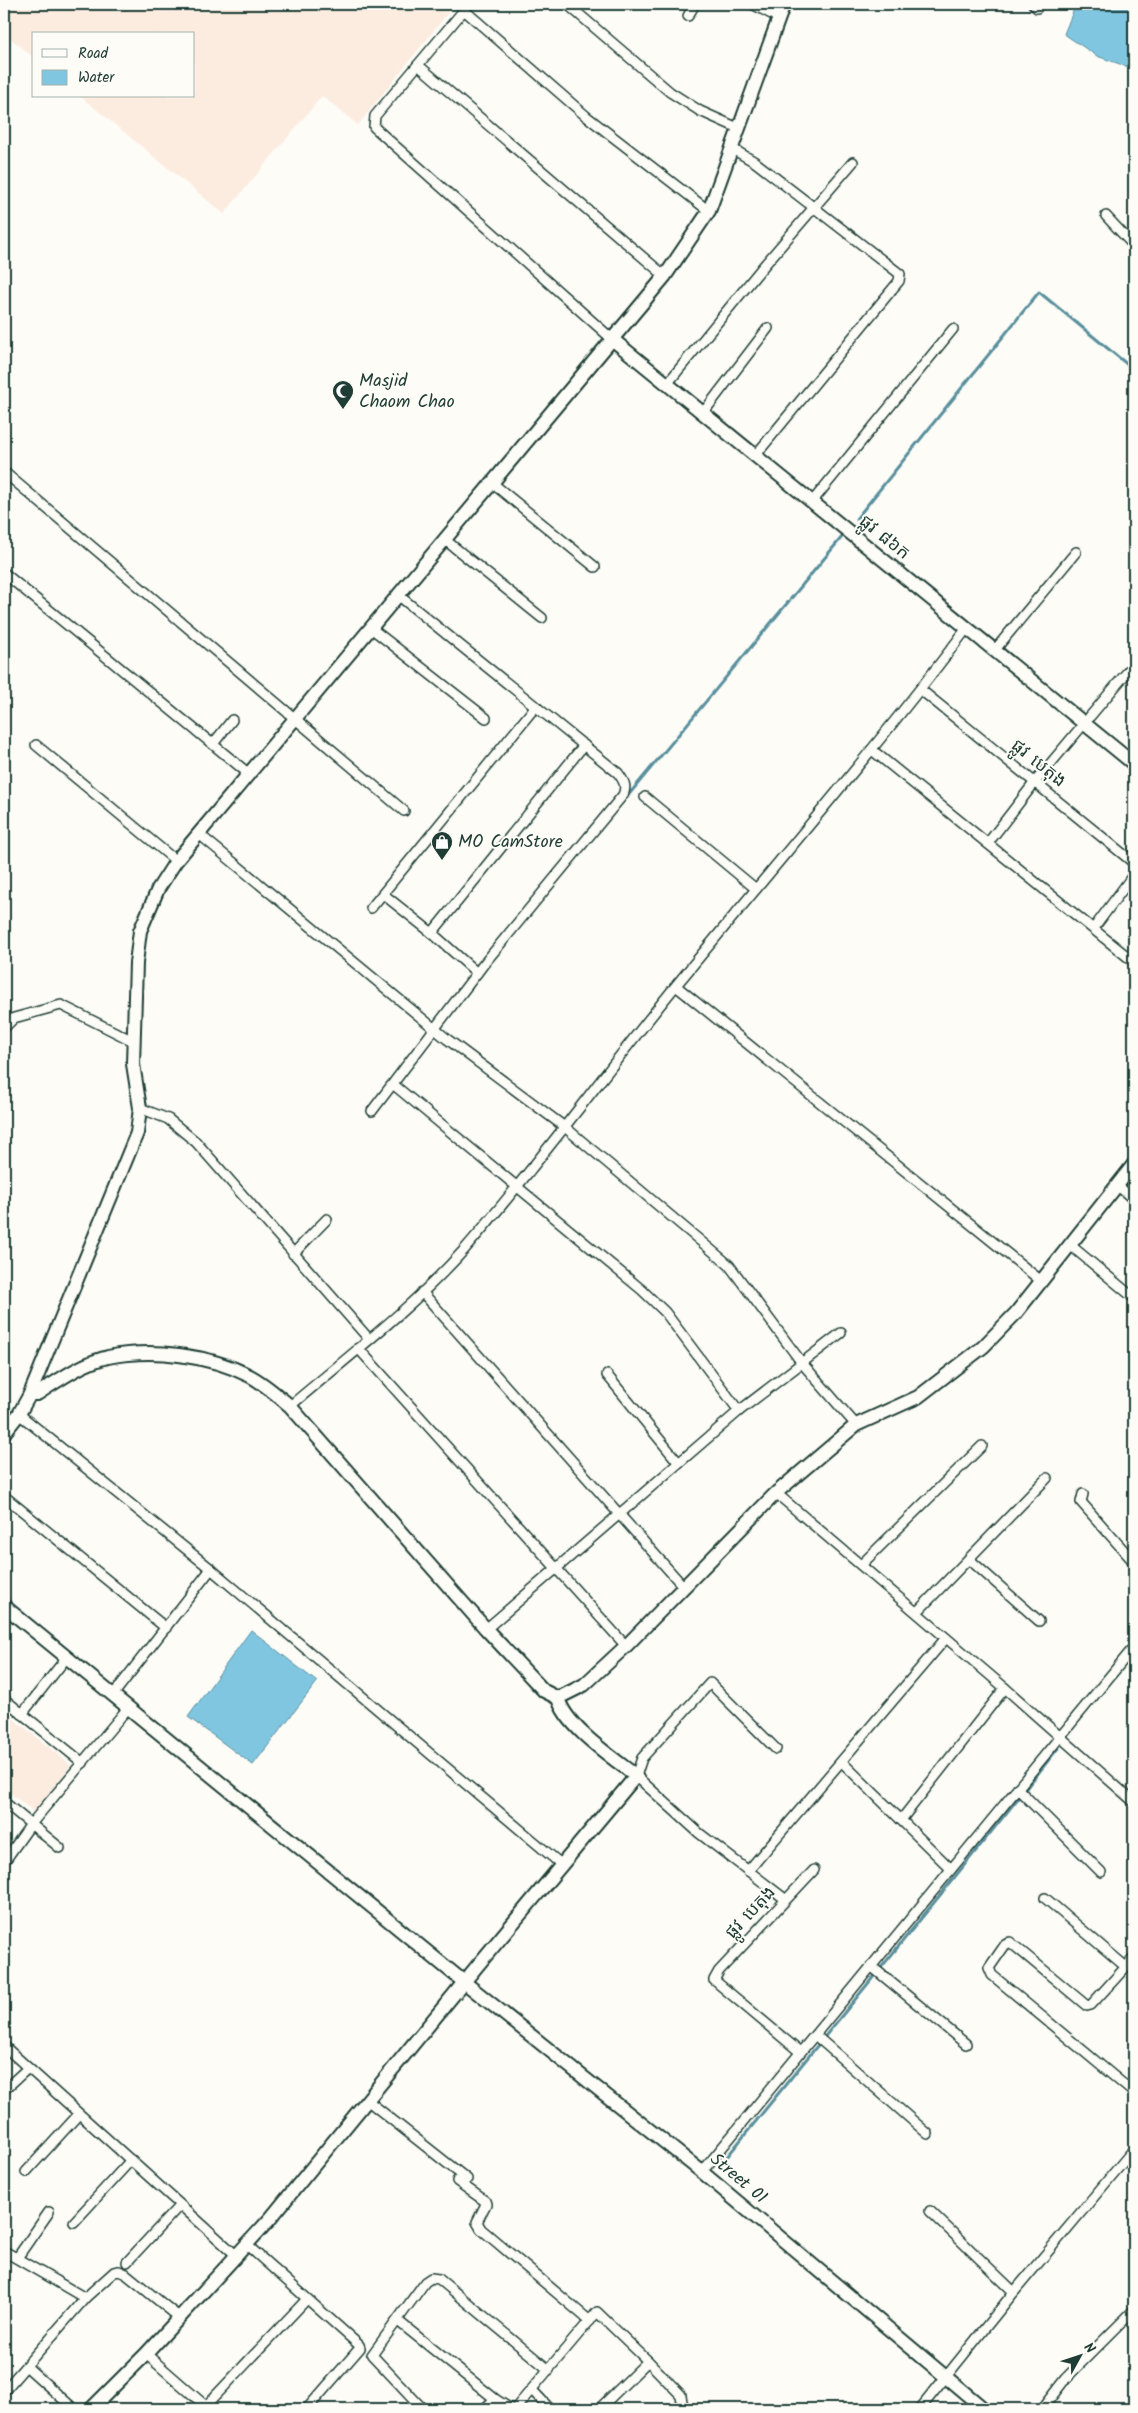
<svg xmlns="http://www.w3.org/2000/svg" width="1138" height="2413" font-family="Kalam,'Noto Sans Khmer',sans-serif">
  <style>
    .built { fill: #fcece0 }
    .water { fill: #80c6e1; stroke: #598f9c }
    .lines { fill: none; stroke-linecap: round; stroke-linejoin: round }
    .stream { stroke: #598f9c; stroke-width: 3 }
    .street-casing { stroke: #1f3d34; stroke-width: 12 }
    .secondary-casing { stroke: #1f3d34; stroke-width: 16 }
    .street { stroke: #fdfcf7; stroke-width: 9 }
    .secondary { stroke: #fdfcf7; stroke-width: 12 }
    .labels { text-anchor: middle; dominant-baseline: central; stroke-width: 4; stroke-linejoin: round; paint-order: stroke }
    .poi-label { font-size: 18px; fill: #1f3d34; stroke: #fdfcf7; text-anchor: start }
    .street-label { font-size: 18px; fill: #1f3d34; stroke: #fdfcf7 }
  </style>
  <rect width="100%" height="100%" fill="#fdfcf7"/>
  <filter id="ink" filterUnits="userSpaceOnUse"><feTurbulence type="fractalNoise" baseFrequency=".02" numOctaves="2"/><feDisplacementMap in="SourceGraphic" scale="10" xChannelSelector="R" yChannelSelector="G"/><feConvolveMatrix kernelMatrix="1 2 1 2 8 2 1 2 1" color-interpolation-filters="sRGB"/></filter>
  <g filter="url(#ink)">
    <g class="built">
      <polygon points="4,4 455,4 358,125 322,96 224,214 80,96 194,96 194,34 34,34 34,58 4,33"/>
      <polygon points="4,1711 71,1765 34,1812 4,1788"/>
    </g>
    <g class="water">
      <polygon points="1076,4 1134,4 1134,69 1097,56 1064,34"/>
      <polygon points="251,1630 317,1682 253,1765 188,1717"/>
    </g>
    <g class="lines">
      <g class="stream">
        <polyline points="856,519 1039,292 1134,370"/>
        <polyline points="626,798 842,537"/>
        <path d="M722,2163C834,2024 948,1888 1058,1748"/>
      </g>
      <g class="street-casing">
        <g id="street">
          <polyline points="469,4 464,10 586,116 709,211"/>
          <polyline points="567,4 670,92 700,111 738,128"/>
          <polyline points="752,4 779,18"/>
          <polyline points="1033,4 1037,8"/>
          <polyline points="464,10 375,116 374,127 612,339"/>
          <polyline points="688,16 695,4"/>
          <polyline points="418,65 665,276"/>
          <polyline points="731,148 755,162 900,274 899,281 755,456"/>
          <polyline points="1106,216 1134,246"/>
          <polyline points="667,384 761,269 853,162"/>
          <polyline points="703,413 768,328"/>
          <polyline points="4,472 404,811"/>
          <polyline points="491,482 595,567"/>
          <polyline points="812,502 953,329"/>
          <polyline points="444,539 542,618"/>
          <polyline points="4,573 249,774"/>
          <polyline points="371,628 486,718"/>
          <polyline points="994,651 1076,552"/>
          <polyline points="921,690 1134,863"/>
          <polyline points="213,744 232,720"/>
          <polyline points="36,745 176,861"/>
          <polyline points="872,750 1134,962"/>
          <polyline points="645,797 756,889"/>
          <polyline points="199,834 447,1039 566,1128 729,1265 802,1363 856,1425"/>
          <polyline points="988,843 1035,782 1134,664"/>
          <polyline points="383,894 432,933 477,973"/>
          <polyline points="371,908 536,706"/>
          <polyline points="1094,928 1134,874"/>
          <polyline points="432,933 584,745"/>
          <polyline points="676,986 1040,1280"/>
          <polyline points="4,1028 14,1018 61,1005 133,1041"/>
          <polyline points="394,1085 642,1290 665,1312 739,1411"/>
          <polyline points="140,1108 168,1119 196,1142 369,1339"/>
          <path d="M372,1111L483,965L623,795C627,786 624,781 618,773L398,595"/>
          <polyline points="1117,1185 1134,1200"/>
          <polyline points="1069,1244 1134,1298"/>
          <polyline points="293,1254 327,1219"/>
          <polyline points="422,1292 683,1586"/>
          <polyline points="358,1348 626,1646"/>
          <polyline points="607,1375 678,1462"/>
          <path d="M290,1406C349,1356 412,1308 464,1250C539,1164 606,1071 678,983C775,865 875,750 967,628"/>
          <polyline points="19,1414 211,1569 562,1865"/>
          <polyline points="776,1493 1005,1688 1134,1802"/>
          <polyline points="1083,1494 1081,1502 1134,1562"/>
          <polyline points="4,1496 166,1628"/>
          <polyline points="969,1559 1039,1621"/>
          <polyline points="862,1564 982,1446"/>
          <polyline points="917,1612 1047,1478"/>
          <polyline points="486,1629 739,1411 841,1333"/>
          <polyline points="113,1695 211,1569"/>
          <polyline points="4,1699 83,1763"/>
          <polyline points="22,1714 67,1657"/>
          <polyline points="776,1749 710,1683 642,1758 636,1776 699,1833 785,1899"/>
          <polyline points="842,1762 951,1869"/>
          <polyline points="1017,1788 1101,1872"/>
          <polyline points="4,1802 60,1848"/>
          <polyline points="901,1820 1005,1688"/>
          <polyline points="4,1862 31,1824 128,1708"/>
          <polyline points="748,1871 946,1638"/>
          <polyline points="1045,1898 1126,1967"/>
          <polyline points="1134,1958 1091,2005 1087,2006 1010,1942 1005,1945 989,1968 992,1975 1134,2093"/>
          <polyline points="871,1966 966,2044"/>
          <polyline points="815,2035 928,2134"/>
          <polyline points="4,2046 237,2256"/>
          <polyline points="800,2052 714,1980 719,1971 814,1870"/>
          <polyline points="4,2090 28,2068"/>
          <polyline points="367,2100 467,2179"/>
          <polyline points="26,2172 79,2114"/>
          <polyline points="702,2172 1134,1647"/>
          <polyline points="457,2181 485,2201 486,2204 477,2222 481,2229 590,2321"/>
          <polyline points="930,2211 1014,2292"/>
          <polyline points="74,2222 131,2160"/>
          <polyline points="247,2245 359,2345 360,2348 307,2409"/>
          <polyline points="4,2251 85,2298"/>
          <polyline points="17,2258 49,2212"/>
          <polyline points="127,2262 180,2205"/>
          <polyline points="398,2321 495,2399 484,2409"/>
          <polyline points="146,2354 209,2409"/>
          <polyline points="648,2361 681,2395 682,2402 677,2409"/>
          <polyline points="27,2367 74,2409"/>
          <polyline points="532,2390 550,2409"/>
          <polyline points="4,2391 85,2298 114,2272 119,2271 126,2274 180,2318"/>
          <polyline points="495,2399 511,2409"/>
          <polyline points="203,2409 307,2299"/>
          <polyline points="423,2409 372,2355 425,2282 431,2278 439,2279 549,2370"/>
          <polyline points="515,2409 597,2312 648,2361 599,2409"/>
          <polyline points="920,2409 1014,2292 1134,2149"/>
          <polyline points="1042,2409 1066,2378 1134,2310"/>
        </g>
      </g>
      <g class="secondary-casing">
        <g id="secondary">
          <polyline points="612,339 1134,764"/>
          <path d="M30,1394H37C59,1380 82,1363 108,1357C153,1348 210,1355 250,1376C265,1384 277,1395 290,1406L486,1629L544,1691L558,1698L584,1685L626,1646L776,1493L856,1425L918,1397L983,1347L1016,1313L1134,1164"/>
          <polyline points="4,1433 19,1414 30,1394 137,1133 140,1108 133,1064 136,963 140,931 158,889 176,861 665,276 709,211 784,4"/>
          <polyline points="4,1606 464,1982 702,2172 984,2409"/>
          <path d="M91,2409L146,2354L270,2219L478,1965L636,1776C612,1757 566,1727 558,1698"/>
        </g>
      </g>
      <use href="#street" class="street"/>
      <use href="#secondary" class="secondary"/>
    </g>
  </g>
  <defs>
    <g id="mosque-pin" transform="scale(1.125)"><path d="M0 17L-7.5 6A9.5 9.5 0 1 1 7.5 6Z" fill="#1f3d34" stroke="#fdfcf7"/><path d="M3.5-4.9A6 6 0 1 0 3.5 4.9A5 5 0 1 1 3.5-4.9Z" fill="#fff"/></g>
    <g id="shop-pin" transform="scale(1.125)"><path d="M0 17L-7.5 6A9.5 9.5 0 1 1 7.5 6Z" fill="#1f3d34" stroke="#fdfcf7"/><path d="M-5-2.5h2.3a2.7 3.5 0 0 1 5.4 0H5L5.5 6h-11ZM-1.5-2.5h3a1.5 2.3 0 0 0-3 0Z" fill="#fff"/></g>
  </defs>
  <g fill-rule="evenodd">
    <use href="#mosque-pin" x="343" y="391"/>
    <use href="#shop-pin" x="442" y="842"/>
  </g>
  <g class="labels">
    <g class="poi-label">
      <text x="359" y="381">Masjid<tspan x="359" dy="21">Chaom Chao</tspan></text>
      <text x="458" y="842">MO CamStore</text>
    </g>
    <g class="street-label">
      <text transform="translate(884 538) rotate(39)">ផ្លូវ ៨៦ក</text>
      <text transform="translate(1038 764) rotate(39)">ផ្លូវ បេតុង</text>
      <text transform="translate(751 1913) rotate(-47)">ផ្លូវ បេតុង</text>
      <text transform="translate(738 2179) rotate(40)">Street 01</text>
    </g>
  </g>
  <rect width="1138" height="2413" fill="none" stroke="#fdfcf7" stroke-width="20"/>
  <rect x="10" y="10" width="1118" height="2393" fill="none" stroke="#1f3d34" stroke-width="2" filter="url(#ink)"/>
  <rect x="32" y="32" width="162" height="65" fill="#fdfcf7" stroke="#a4b0a9"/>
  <rect x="42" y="49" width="25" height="8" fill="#fdfcf7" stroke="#a4b0a9"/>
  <text x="78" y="58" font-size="15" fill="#1f3d34">Road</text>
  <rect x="42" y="70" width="25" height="15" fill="#80c6e1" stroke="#a4b0a9"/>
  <text x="78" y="82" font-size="15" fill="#1f3d34">Water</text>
  <g transform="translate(1080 2356) rotate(50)" stroke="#fdfcf7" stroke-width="4" paint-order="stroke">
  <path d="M0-4L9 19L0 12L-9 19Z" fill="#1f3d34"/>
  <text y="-8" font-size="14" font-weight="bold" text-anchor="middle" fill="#1f3d34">N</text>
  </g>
</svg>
